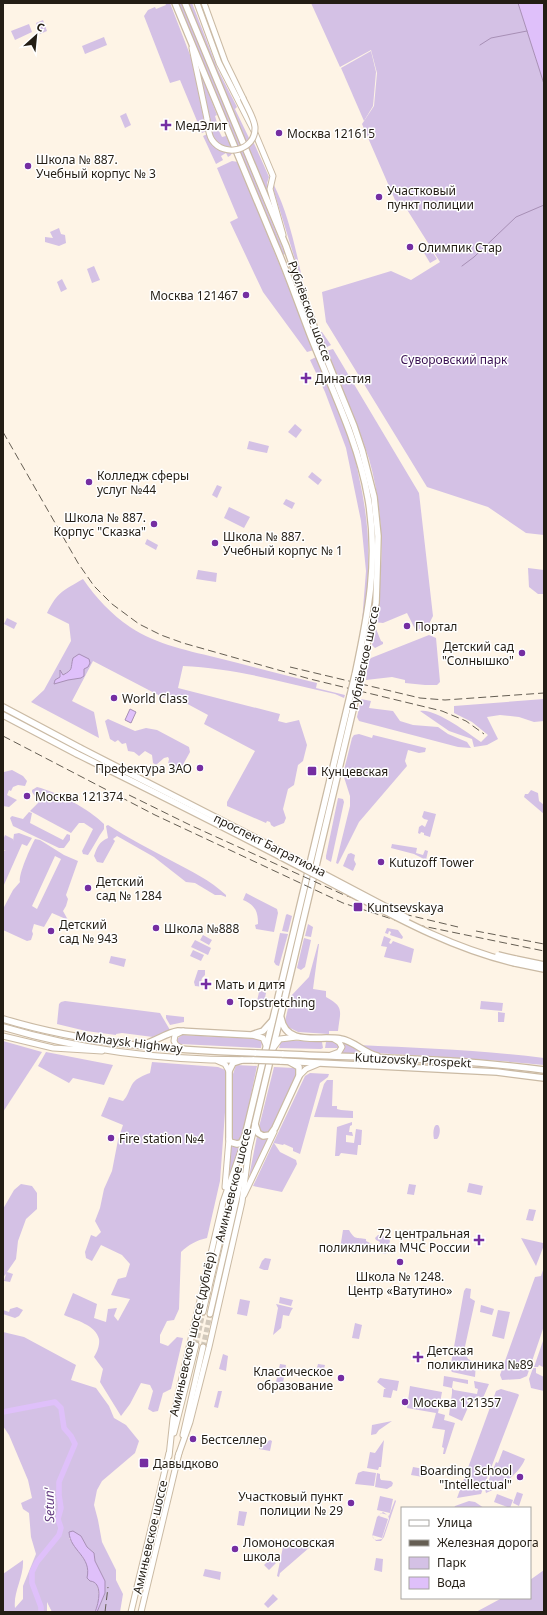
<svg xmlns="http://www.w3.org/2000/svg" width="547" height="1615" font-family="'Noto Sans',sans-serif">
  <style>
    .green { fill: #d4c1e5; fill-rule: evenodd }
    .water { fill: #dfc0fa; stroke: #a78fb5 }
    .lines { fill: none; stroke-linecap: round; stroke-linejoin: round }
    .stream { stroke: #a78fb5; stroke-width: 1 }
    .river { stroke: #dfc0fa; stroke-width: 5.5 }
    .secondary-tunnel { stroke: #d2c9bc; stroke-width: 5; stroke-dasharray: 5 2.5; stroke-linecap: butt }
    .secondary-casing { stroke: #cabaa4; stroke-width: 7 }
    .primary-casing { stroke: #cabaa4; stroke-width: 8 }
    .secondary { stroke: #fff; stroke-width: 5 }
    .primary { stroke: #fff; stroke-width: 5.5 }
    .rail { stroke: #655e53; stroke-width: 1; stroke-dasharray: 8 4; stroke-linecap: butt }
    .secondary-bridge-casing { stroke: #cabaa4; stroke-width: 7; stroke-linecap: butt }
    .primary-bridge-casing { stroke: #cabaa4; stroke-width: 8; stroke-linecap: butt }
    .secondary-bridge { stroke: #fff; stroke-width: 5 }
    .primary-bridge { stroke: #fff; stroke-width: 5.5 }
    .poi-dot { fill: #752ea2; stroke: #fff; stroke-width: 1.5 }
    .labels { text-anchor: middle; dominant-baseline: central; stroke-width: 3; stroke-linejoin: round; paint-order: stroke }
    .poi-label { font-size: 12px; fill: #231d14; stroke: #fff; text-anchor: start }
    .street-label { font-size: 12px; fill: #231d14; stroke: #fff }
    .park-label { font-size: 12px; fill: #3a1153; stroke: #fff }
    .water-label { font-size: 13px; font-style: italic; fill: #663f83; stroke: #fff }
  </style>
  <rect width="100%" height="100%" fill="#fef4e6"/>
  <g class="green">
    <polygon points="165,3 170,3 192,60 204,120 208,119 199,69 217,115 215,116 218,126 202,133 180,80 170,83 144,16 148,10 155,7 156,9 166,5"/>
    <polygon points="182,3 285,254 283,255 178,4"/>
    <polygon points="188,3 192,3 218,70 237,107 235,109 249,138 253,141 269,177 267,183 276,214"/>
    <polygon points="311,3 518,3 544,84 544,535 526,533 488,507 427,487 326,322 322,292 391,271 411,280 440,262 406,208 395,200 362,124 374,106 377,73 371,50 340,67"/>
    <polygon points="43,20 47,31 40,34 36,23"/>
    <polygon points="29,24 32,32 15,40 11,31"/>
    <polygon points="104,37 107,45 85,54 82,46"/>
    <polygon points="371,51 376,72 373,106 364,121 341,68"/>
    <polygon points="126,113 131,125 125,128 120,116"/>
    <polygon points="218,129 222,137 226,136 233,150 231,155 228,157 226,153 221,156 223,160 216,164 203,136"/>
    <polygon points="232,161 238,162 314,350 307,352 263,292 230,222 238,218 217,168"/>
    <path d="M272,185H274C291,220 297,257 306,295Z"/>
    <polygon points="59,228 61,234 65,235 66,243 59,246 45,242 45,237 53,238 50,232"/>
    <polygon points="429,247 437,259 430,263 423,251"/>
    <polygon points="94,266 100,280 92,283 87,269"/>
    <polygon points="62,279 67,289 61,292 57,282"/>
    <polygon points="320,332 322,332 331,345 325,348 320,334"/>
    <path d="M333,349L419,493L433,616L429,624L416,631L407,613L383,623L374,622C385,570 384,511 369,459C357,422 341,387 326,351Z"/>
    <path d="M316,357C328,388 343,419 353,451C356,459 357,468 359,477C370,525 372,573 362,622L366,571L361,521L346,448L325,392L310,360Z"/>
    <polygon points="295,424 302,430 296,438 288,432"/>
    <polygon points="249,441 269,446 267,453 247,449"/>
    <polygon points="312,472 322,480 318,485 308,477"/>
    <polygon points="217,485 222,487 217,498 212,495"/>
    <polygon points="286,499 295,503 292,509 283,504"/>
    <polygon points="229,507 250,517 244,528 224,518"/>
    <polygon points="288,531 297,536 294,542 285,537"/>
    <polygon points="147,539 158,545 156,550 145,544"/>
    <polygon points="528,568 544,570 544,594 538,594 529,587"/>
    <polygon points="198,570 217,573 216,582 196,579"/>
    <path d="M83,579C96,598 111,614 130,627C157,645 190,651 222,659C253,667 285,675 317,683L316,688L345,695L344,698L335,694C286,683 234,668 183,666L178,688L280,714L278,721L286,723L299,720L307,745L303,761L298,765L294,785L288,789L283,809L286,818L284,823L274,827L271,825L270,822L267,821L266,823L227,806V802L255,751L204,724L208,715L167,693L164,698L93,661L72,701L94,712L99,738L31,702L44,690L71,641L69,624L47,613C58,591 63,591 83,579Z"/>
    <polygon points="7,618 17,623 14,629 4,624"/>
    <polygon points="376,629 381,641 383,642 383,644 375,648 372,645"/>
    <polygon points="429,635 436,638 440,682 437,685 425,685 405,683 405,680 392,677 366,680 368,662 371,658"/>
    <polygon points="361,699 371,701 369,708 393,711 400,721 413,725 438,727 448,734 467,742 471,748 458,747 359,721 357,717"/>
    <path d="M544,699V721L534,722L519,717L500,715L487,717L498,739L487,745L474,747L472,739L449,731L420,711C435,708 468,733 481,742L488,735L472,722L454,713V706Z"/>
    <polygon points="108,719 135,731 146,728 157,730 189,747 190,752 180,770 177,771 169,768 168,764 169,759 168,757 164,758 156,765 153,763 152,755 145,751 139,756 134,752 128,751 126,743 122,744 118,740 115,742 110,739 105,721"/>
    <polygon points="359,734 372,738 373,735 426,748 425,752 419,753 408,750 405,761 407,766 359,822 338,864 336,863 350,806 350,796 343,774 352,738 354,735"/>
    <polygon points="12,770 23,776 27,781 25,786 18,785 13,787 11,791 9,790 7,795 17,800 9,807 3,806 3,774 4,772"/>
    <path d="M37,787C57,792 89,809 104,824V829C98,837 94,846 88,855L83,854L82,851L93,829L84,823H79L71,833L30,811L39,802L32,792V790Z"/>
    <polygon points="531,790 538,793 539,801 544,805 544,814 524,797 525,794 528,794"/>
    <polygon points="338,798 343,799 344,802 331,862 326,859 326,856"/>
    <polygon points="424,811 436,814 430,837 424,835 424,833 421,832 420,834 418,833 419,827 422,825 425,827 428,820 424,819 422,817"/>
    <polygon points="29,812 32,813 30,823 63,840 67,834 70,835 70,840 64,848 59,848 13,826 10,818 12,816 23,819"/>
    <path d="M108,825C128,838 150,849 172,861C191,871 210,880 226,895V897L221,895H215L195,883L186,882L154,857L117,836L113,839L115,841L103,863L97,862L94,856C97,847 99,842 108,838L106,826Z"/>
    <polygon points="19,833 32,838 27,846 22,844 3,887 3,851 6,851 3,850 3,840 5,835 13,839 13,841 14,834"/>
    <path d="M35,839L40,840L64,855L78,861L66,895L68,899L66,906L63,911L68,920L52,913L44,927L34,924L32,931L33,934L31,940L27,941L3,930V909L13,890L20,882C18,875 31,846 35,839ZM55,856L61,859L37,909L32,906Z"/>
    <polygon points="392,844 417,848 416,853 423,855 425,850 428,851 426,860 414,854 391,848"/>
    <polygon points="351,853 355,855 354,860 356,864 353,871 343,866 348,854"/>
    <path d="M246,893L277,909L278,913L274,932L256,929L255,925L258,924C258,911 255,905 243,900Z"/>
    <polygon points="287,914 292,916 288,932 282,931 286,915"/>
    <polygon points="308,924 313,927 311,937 305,936"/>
    <polygon points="387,928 398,930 403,937 402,939 390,935 391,932 389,931 388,934 385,933"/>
    <polygon points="280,933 288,934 279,966 276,965 274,962"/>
    <polygon points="203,935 212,940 209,945 200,940"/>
    <polygon points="384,936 391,939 389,943 391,944 393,941 414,949 411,963 384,957 387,947 381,946"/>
    <polygon points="304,938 311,940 305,967 301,970 297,968"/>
    <polygon points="195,940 211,948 208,955 191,947"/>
    <path d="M318,944H319L313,989L326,991V997C345,1007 340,1012 338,1031H329V1034L298,1032L288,1027L285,1021L291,996L309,977Z"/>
    <polygon points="193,950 204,955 201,961 190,956"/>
    <polygon points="111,956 126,959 124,967 109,963"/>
    <polygon points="198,970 205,970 205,975 202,978 201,982 203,982 204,987 195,986 194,982"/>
    <polygon points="261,991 266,993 263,1007 261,1009 256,1006 259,992"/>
    <polygon points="65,1001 160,1013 170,1030 153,1037 122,1033 116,1034 116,1035 86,1031 57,1024 59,1004 61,1002"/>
    <polygon points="481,1001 503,1003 502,1011 480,1009"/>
    <polygon points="498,1012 505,1013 504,1022 498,1022"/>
    <polygon points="166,1015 184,1017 184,1022 170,1025 166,1018"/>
    <polygon points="182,1035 259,1039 262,1043 261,1048 180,1044 177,1042 177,1039"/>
    <polygon points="284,1040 322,1042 323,1048 321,1049 279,1048 281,1041"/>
    <polygon points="3,1041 42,1052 3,1112"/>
    <polygon points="326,1042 337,1042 339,1048 325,1048"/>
    <polygon points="343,1043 346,1043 358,1051 358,1053 342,1053"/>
    <path d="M359,1045C421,1048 482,1050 544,1058V1065L501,1061L376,1053L371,1052Z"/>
    <polygon points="46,1052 113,1065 104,1085 73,1078 69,1083 38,1066"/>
    <path d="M152,1062L218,1067L228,1071L220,1181L207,1238C197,1240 188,1245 181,1252L179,1309L174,1320L167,1321L160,1335V1343L168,1346L177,1337L183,1338L171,1389L163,1393L158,1411L153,1412L148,1409L153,1391L150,1385L141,1383L130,1404L121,1416L100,1382L103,1369L94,1357C97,1352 100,1345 99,1339C96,1325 75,1320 64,1315L73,1293L97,1304L94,1318L106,1322L108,1309L117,1308L114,1316L118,1321L130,1299L111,1295L118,1279L126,1277L130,1264L122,1255L101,1245L92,1261L86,1258L85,1252L91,1235L96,1237L101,1232L95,1221L100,1208L104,1189L112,1171L118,1140L123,1125L101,1116L109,1097L123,1101C128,1096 129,1089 133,1083C137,1078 144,1075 150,1073Z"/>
    <polygon points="236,1065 257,1066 242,1139 236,1141 233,1140 232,1137 233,1074"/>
    <polygon points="274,1067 294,1068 297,1069 297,1075 271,1132 265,1135 259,1131 259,1127"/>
    <polygon points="310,1073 329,1074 328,1077 320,1083 300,1154 293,1151 293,1148 284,1144 283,1145 274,1143 280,1152 296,1160 297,1164 282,1192 253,1186 305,1076"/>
    <polygon points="327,1080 333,1080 332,1106 337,1106 337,1109 341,1110 353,1111 353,1118 314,1117 324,1084"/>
    <polygon points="352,1122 352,1125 350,1126 349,1132 352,1132 353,1136 346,1135 346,1142 354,1143 356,1129 362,1130 361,1145 358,1145 357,1155 341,1153 339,1156 335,1156 337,1127"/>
    <path d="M436,1125H438C441,1128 440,1136 437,1139H434C433,1135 433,1127 436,1125Z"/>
    <polygon points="257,1136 263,1139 270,1139 247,1187"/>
    <polygon points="230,1146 239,1147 229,1181"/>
    <polygon points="469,1183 483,1186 481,1195 467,1192"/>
    <polygon points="21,1184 32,1186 37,1193 37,1209 26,1219 18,1241 16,1259 7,1272 13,1274 10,1282 4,1281 6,1274 3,1277 3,1209 14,1190"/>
    <polygon points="409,1184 416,1185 414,1195 407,1194"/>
    <polygon points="529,1209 536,1210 533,1221 526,1220"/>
    <path d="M343,1230H349C355,1240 355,1237 366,1239V1241L372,1244L371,1248L364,1249L360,1246V1247L355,1248L354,1251L340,1249Z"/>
    <polygon points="378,1235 388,1237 390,1241 386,1254 374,1251 375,1245 379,1245 380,1242 376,1240 375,1238"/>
    <polygon points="521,1238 543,1243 544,1245 536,1266"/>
    <polygon points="265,1258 271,1259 268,1270 264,1270 259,1268 262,1261"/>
    <polygon points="544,1267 544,1326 527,1376 520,1379 502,1380 500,1375 535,1277 541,1276"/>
    <polygon points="423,1286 437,1289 436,1296 422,1294"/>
    <path d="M466,1288L471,1289L470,1298L475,1301L464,1351L468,1359C476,1362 476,1369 475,1377L452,1372L450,1369L464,1291Z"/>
    <polygon points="280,1297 293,1300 291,1306 279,1303"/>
    <polygon points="240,1299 250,1301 247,1316 237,1314"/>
    <polygon points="276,1304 293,1308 291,1311 289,1316 283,1315 281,1328 273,1335 278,1308"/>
    <polygon points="3,1305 3,1310 9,1312 10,1309 17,1307 23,1310 19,1316 15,1318 3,1314"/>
    <polygon points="481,1305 494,1309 492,1315 480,1312"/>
    <polygon points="498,1310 510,1312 504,1339 492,1336"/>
    <polygon points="355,1323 362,1325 359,1339 352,1338"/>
    <path d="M3,1332L24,1337L76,1365L71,1380L96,1388L109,1406L114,1418L126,1425L139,1441L135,1453L102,1481L97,1490L94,1505L98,1520L102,1542L116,1570V1580L123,1594L120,1612H97L105,1593V1581L95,1561L94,1553L87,1547L81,1536L69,1538L86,1562L94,1581L97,1584L99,1596L98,1604L95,1612H52L47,1602V1612H3V1574L23,1560C24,1577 13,1592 15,1608L23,1599V1586L36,1554L31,1537L29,1513L23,1509L21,1503L32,1498L28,1480L9,1435L3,1426Z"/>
    <polygon points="544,1338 544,1364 543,1367 539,1365 538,1367 534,1367"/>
    <polygon points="223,1354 228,1356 226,1371 219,1369"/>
    <polygon points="280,1364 286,1365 283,1383 276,1382"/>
    <polygon points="318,1364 325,1365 322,1376 315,1375"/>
    <polygon points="533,1368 536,1368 536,1373 544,1377 544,1391 531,1388 529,1379"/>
    <polygon points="444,1376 468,1380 468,1384 453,1381 452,1388 454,1390 477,1394 478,1389 475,1388 474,1381 489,1384 483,1398 478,1396 477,1400 468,1398 467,1402 470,1403 462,1421 449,1415 452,1393 452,1388 443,1386"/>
    <polygon points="380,1378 399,1381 397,1391 393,1390 391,1398 383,1397 384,1389 386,1389 377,1382"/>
    <polygon points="410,1386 442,1392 438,1413 445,1415 444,1420 455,1423 445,1454 443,1454 444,1448 442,1447 445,1430 432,1428 436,1413 407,1408"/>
    <polygon points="501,1389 518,1394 519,1395 481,1494 457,1498 496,1391"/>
    <polygon points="218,1391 222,1391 218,1408 214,1407"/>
    <polygon points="392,1421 379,1430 376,1434 371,1435 372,1425"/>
    <polygon points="270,1440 272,1441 270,1451 259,1449 259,1447"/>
    <polygon points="384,1440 381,1467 379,1467 378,1470 367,1468 370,1452 375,1453"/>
    <path d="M503,1450L525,1459C519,1474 501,1487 486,1493L485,1489L496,1462L498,1463Z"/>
    <polygon points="413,1467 424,1469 423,1477 411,1475"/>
    <polygon points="363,1471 376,1473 374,1486 355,1484 358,1473"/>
    <polygon points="377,1473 380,1474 380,1478 381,1480 391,1481 393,1483 392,1486 387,1489 375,1487"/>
    <polygon points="517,1492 523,1494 519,1506 513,1503"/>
    <polygon points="497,1494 513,1500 510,1508 494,1502"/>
    <polygon points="380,1496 393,1499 390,1513 377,1510"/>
    <path d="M395,1500L396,1501L384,1537L381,1541H376L372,1536L377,1517L383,1512L389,1516ZM381,1513L388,1515L389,1519L382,1539L376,1540L373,1538L372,1535L382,1538L388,1519L379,1516Z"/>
    <polygon points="469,1501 475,1502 484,1508 454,1508 455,1506"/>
    <polygon points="239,1511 247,1512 244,1526 237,1525"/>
    <polygon points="284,1542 314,1546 312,1548 310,1547 280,1573 279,1577 277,1576"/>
    <polygon points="274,1555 277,1557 273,1561 276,1563 269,1570 264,1565"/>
    <polygon points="376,1558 383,1559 382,1572 374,1570"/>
    <polygon points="205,1569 221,1572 220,1580 203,1576"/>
    <polygon points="544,1570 544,1612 476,1612 502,1598 530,1598 530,1580"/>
    <polygon points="273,1594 278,1599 268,1608 264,1604"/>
  </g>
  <g class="water">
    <polygon points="518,3 544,3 544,84"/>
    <path d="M79,654L89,659L90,663L88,667L84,669V676L81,678L68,680L54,684L55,680L60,677V670L63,675C74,669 70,669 73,658Z"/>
    <polygon points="130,709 136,712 131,723 125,720"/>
    <path d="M73,1531L81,1536L87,1547L94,1553L95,1561L105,1581V1593L97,1612H95C99,1603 103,1582 90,1581L87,1578C92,1556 70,1551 69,1532Z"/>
  </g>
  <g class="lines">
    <g class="stream">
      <polyline points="480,45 491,38 527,31"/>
      <polyline points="462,266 474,257 516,217 544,205"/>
    </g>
    <polyline class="river" points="3,1412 55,1402 61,1408 64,1428 71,1436 75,1444 59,1482 59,1495 61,1508 58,1519 61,1528 59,1535 37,1562 32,1572 32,1583 41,1607 41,1612"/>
    <g class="secondary-tunnel">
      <polyline points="196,1345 203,1312"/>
      <polyline points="203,1347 210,1314"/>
    </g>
    <g class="secondary-casing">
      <g id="secondary">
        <polyline points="197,3 219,63 255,133 273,176 270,189 283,235"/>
        <polyline points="204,3 225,61 243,98"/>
        <polyline points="192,48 207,119"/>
        <polyline points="183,1031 175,1035 174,1041 176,1045 183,1049"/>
        <polyline points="252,1035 263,1038 266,1045"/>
        <polyline points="3,1036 53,1048 102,1051"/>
        <polyline points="274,1047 280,1039 297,1037"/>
        <polyline points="331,1055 339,1052 342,1047 339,1042 334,1039"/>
        <polyline points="218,1061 225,1064 229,1071"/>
        <polyline points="299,1076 306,1069 318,1064"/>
        <polyline points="249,1149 255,1124"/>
        <polyline points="225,1187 229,1139"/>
        <polyline points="244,1195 274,1132"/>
        <polyline points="203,1312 236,1173"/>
        <polyline points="210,1314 242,1175"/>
        <polyline points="174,1433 196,1345"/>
        <polyline points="183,1435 203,1347"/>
        <polyline points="169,1456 173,1419 180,1386 223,1202 243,1145"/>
        <polyline points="178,1456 190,1422 209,1347 242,1202 249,1148"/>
        <polyline points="131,1612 169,1453"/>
        <polyline points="141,1612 179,1453"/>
      </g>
    </g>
    <g class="primary-casing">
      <g id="primary">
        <path d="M175,3C208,83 242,163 275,244C288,274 299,306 311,337C332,390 358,441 368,498C379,561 368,614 355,675"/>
        <polyline points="185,3 286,246 317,335 354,426 362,450 374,497 378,536 377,573 376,603 360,676"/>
        <polyline points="3,707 80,748"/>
        <polyline points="3,715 77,754"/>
        <polyline points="515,959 544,965"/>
        <polyline points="515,963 544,969"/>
        <path d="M281,1018C286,1047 320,1035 341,1039C354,1041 364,1053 377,1056"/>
        <path d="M3,1019C85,1044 171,1050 256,1053"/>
        <path d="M3,1027C84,1051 170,1061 254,1060"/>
        <path d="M144,1044C156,1041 166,1033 178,1031L251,1035L263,1031L272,1021"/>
        <path d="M282,1054C369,1058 457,1058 544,1070"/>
        <polyline points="242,1060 233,1063 229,1071 229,1139 230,1142 237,1144 241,1143 245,1136 350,696"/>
        <polyline points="280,1061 497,1072 544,1078"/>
        <polyline points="290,1062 299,1067 299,1076 275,1128 270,1135 263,1136 258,1133 255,1124 356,697"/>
      </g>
    </g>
    <use href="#secondary" class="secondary"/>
    <use href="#primary" class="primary"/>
    <g class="rail">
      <polyline points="3,432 78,563 94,586 112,604 139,624 161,635 183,643 310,679 442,711 466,721 484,734"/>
      <polyline points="290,667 420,698 445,700 544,693"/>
      <polyline points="3,736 155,815 343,903 398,921 544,951"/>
      <polyline points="129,795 190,825 342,894 383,909 458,927"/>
      <polyline points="476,931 544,944"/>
      <polyline points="105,1612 108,1587"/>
    </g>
    <g class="secondary-bridge-casing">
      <path id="secondary-bridge" d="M207,119C208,126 208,134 212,140C224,158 256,151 255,127C254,118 247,107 243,98"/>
    </g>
    <g class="primary-bridge-casing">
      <g id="primary-bridge">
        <polyline points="350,696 355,675"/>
        <polyline points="356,697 360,676"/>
        <polyline points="80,748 244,832 407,918"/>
        <path d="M77,754C154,792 232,831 308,871C375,905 441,946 515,963"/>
        <polyline points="498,955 515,959"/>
        <polyline points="256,1053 282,1054"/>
        <polyline points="254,1060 280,1061"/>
      </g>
    </g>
    <use href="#secondary-bridge" class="secondary-bridge"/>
    <use href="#primary-bridge" class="primary-bridge"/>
  </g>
  <g class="poi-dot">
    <path d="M164 119h4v4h4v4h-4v4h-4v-4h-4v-4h4z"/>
    <circle cx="279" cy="133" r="4"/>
    <circle cx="28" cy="166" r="4"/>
    <circle cx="379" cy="197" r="4"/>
    <circle cx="410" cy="247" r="4"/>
    <circle cx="246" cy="295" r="4"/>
    <path d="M304 372h4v4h4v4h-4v4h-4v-4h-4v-4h4z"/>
    <circle cx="89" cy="482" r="4"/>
    <circle cx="154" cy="524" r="4"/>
    <circle cx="215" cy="543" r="4"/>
    <circle cx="407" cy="626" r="4"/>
    <circle cx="522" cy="653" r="4"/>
    <circle cx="114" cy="698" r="4"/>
    <circle cx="200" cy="768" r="4"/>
    <rect x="307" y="766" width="10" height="10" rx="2"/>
    <circle cx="27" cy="796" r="4"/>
    <circle cx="381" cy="862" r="4"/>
    <circle cx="88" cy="888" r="4"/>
    <rect x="353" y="902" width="10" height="10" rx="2"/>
    <circle cx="156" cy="928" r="4"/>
    <circle cx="51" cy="931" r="4"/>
    <path d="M204 978h4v4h4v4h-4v4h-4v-4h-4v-4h4z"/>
    <circle cx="230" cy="1002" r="4"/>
    <circle cx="111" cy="1138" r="4"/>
    <path d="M477 1234h4v4h4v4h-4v4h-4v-4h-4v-4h4z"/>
    <circle cx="400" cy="1262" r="4"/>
    <path d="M416 1351h4v4h4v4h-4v4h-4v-4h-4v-4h4z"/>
    <circle cx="341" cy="1378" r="4"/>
    <circle cx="405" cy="1402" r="4"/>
    <circle cx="193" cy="1439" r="4"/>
    <rect x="139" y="1458" width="10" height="10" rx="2"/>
    <circle cx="520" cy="1477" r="4"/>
    <circle cx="351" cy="1503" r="4"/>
    <circle cx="235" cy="1549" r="4"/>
  </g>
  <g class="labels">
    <g class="poi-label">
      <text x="175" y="125">МедЭлит</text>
      <text x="287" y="133">Москва 121615</text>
      <text x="36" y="159">Школа № 887.<tspan x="36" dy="14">Учебный корпус № 3</tspan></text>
      <text x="387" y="190">Участковый<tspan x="387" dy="14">пункт полиции</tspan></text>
      <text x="418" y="247">Олимпик Стар</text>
      <text x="238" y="295" text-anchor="end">Москва 121467</text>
      <text x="315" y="378">Династия</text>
      <text x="97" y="475">Колледж сферы<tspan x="97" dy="14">услуг №44</tspan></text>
      <text x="146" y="517" text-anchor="end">Школа № 887.<tspan x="146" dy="14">Корпус "Сказка"</tspan></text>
      <text x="223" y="536">Школа № 887.<tspan x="223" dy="14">Учебный корпус № 1</tspan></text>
      <text x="415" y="626">Портал</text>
      <text x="514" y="646" text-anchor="end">Детский сад<tspan x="514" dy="14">"Солнышко"</tspan></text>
      <text x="122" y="698">World Class</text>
      <text x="192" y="768" text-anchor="end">Префектура ЗАО</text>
      <text x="321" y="771">Кунцевская</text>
      <text x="35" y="796">Москва 121374</text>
      <text x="389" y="862">Kutuzoff Tower</text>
      <text x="96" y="881">Детский<tspan x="96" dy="14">сад № 1284</tspan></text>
      <text x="367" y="907">Kuntsevskaya</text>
      <text x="59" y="924">Детский<tspan x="59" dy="14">сад № 943</tspan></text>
      <text x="164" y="928">Школа №888</text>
      <text x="215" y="984">Мать и дитя</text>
      <text x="238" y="1002">Topstretching</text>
      <text x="119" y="1138">Fire station №4</text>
      <text x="470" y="1233" text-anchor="end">72 центральная<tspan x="470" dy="14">поликлиника МЧС России</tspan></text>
      <text x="400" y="1276" text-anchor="middle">Школа № 1248.<tspan x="400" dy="14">Центр «Ватутино»</tspan></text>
      <text x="427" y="1350">Детская<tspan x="427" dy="14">поликлиника №89</tspan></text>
      <text x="333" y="1371" text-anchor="end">Классическое<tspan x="333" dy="14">образование</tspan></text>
      <text x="413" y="1402">Москва 121357</text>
      <text x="201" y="1439">Бестселлер</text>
      <text x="153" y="1463">Давыдково</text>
      <text x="512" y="1470" text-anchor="end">Boarding School<tspan x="512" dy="14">"Intellectual"</tspan></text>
      <text x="343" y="1496" text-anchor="end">Участковый пункт<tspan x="343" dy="14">полиции № 29</tspan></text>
      <text x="243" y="1542">Ломоносовская<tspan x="243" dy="14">школа</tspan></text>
    </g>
    <g class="street-label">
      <text transform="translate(310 311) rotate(70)">Рублёвское шоссе</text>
      <text transform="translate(364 658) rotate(-78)">Рублёвское шоссе</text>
      <text transform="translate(270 845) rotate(27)">проспект Багратиона</text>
      <text transform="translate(129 1042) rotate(7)">Mozhaysk Highway</text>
      <text transform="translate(413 1060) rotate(3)">Kutuzovsky Prospekt</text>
      <text transform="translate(233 1185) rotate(-76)">Аминьевское шоссе</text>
      <text transform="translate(192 1334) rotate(-77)">Аминьевское шоссе (дублёр)</text>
      <text transform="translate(150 1537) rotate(-77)">Аминьевское шоссе</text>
    </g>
    <g class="park-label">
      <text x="454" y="359">Суворовский парк</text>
    </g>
    <g class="water-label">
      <text transform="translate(49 1505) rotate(-91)">Setun'</text>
    </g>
  </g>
  <rect width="547" height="1615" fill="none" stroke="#231d14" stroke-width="8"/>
  <rect x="401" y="1507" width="130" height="92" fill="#ffffff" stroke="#a7a5a1"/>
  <rect x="409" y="1520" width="20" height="6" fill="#ffffff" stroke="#a7a5a1"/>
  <text x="437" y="1527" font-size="12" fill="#231d14">Улица</text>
  <rect x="409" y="1540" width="20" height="6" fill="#655e53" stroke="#a7a5a1"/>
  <text x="437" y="1547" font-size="12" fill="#231d14">Железная дорога</text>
  <rect x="409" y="1557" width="20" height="12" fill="#d4c1e5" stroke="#a7a5a1"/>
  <text x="437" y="1567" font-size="12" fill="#231d14">Парк</text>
  <rect x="409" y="1577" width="20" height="12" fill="#dfc0fa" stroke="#a7a5a1"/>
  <text x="437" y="1587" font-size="12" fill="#231d14">Вода</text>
  <g transform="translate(36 36) rotate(27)" stroke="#ffffff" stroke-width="3" paint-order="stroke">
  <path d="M0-3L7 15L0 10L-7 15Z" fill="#231d14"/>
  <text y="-6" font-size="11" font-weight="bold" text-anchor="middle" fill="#231d14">С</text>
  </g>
</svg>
